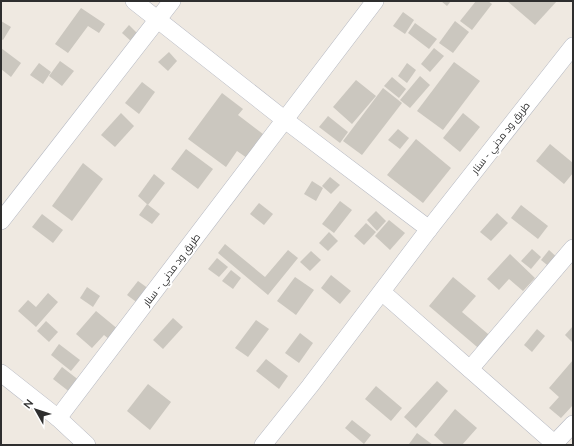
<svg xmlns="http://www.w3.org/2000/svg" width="574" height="446" font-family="'Nunito Sans',Cairo,sans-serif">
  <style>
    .building { fill: #cbc7bf }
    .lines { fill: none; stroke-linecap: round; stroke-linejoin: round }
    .minor-casing { stroke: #b4b7c1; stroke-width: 18 }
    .minor { stroke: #fff; stroke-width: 17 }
    .labels { text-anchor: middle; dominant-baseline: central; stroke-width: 4; stroke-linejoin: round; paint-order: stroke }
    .street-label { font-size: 10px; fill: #2e2e2e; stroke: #fff }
  </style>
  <rect width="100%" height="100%" fill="#efe9e1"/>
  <g class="building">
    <polygon points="441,1 451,1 447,6"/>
    <polygon points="476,1 488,1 492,4 472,30 460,21"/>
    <polygon points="507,1 557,1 535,25"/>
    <polygon points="81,8 105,24 99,33 88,26 68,53 55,44"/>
    <polygon points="403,12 414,20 405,34 393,26"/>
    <polygon points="1,21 11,27 3,40 1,39"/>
    <polygon points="455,21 469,32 453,53 439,43"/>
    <polygon points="415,23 437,39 429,49 408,33"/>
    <polygon points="129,25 139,35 132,42 122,33"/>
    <polygon points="1,48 21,63 11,77 1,69"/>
    <polygon points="434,48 444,56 430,72 421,64"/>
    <polygon points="169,52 177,61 168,71 158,62"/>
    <polygon points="60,61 74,71 62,86 49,76"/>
    <polygon points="454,62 480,81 443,130 417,111"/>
    <polygon points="39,63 51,72 43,84 30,75"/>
    <polygon points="407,63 416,70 407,83 398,76"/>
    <polygon points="420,76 430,85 410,108 400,100"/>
    <polygon points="392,77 406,89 399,98 384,86"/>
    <polygon points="356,80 376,96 352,124 333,107"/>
    <polygon points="142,82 155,92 139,114 125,103"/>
    <polygon points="383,88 402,103 362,155 343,141"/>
    <polygon points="222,93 243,109 238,115 267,137 247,158 237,151 226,167 188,139"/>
    <polygon points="121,113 134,126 115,147 101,135"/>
    <polygon points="463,113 480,127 460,152 443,138"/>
    <polygon points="328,116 348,132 340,143 319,127"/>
    <polygon points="398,129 409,138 400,149 388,140"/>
    <polygon points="416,139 451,168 423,203 387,175"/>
    <polygon points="550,144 573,163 573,173 564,184 536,161"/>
    <polygon points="186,149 213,169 198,189 171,169"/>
    <polygon points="83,163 103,179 72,221 52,206"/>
    <polygon points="154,174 165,183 148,205 138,196"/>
    <polygon points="330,177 340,185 331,194 322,186"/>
    <polygon points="312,181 323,188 316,201 304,194"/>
    <polygon points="340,201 352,210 334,233 322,224"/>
    <polygon points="259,203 273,214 264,225 250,214"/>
    <polygon points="147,204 160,214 152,224 139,215"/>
    <polygon points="521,205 548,226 538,239 511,218"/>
    <polygon points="376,211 386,221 377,231 367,220"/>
    <polygon points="497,213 508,223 491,241 480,232"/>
    <polygon points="42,214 63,230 53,243 32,227"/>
    <polygon points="389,220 405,233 390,250 375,236"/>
    <polygon points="366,223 376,232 364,245 354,236"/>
    <polygon points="329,232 338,241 328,251 319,243"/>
    <polygon points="225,244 265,277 288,250 298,258 268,295 218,253"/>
    <polygon points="532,249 541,257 531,269 521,261"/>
    <polygon points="549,250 560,260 552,269 541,260"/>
    <polygon points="311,251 321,260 310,271 300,262"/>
    <polygon points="510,254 535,278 523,291 509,279 499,290 487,279"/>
    <polygon points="217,258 228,267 219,277 208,269"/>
    <polygon points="231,270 241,278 233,289 222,281"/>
    <polygon points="331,275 351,291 340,304 321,288"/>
    <polygon points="295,277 314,290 296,315 277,301"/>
    <polygon points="453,277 476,296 462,312 494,339 483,352 429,306"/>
    <polygon points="138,281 149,289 139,304 127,295"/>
    <polygon points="87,287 100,296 93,307 80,298"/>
    <polygon points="48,293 58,302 36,327 18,311 28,300 36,307"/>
    <polygon points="96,311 119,330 110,340 104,335 92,348 76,334"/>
    <polygon points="173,318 183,327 163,349 153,340"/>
    <polygon points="256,320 269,329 248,357 235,348"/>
    <polygon points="46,321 58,332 49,342 37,331"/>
    <polygon points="573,326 573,343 565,335"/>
    <polygon points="537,329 545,336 532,352 524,345"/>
    <polygon points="300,333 313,343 299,363 285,353"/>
    <polygon points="59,344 80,360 71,371 51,355"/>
    <polygon points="266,359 288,376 279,389 256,371"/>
    <polygon points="573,360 573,405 561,418 549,408 559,397 549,388"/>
    <polygon points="62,367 80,381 71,393 53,379"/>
    <polygon points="437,381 448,391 416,428 404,417"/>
    <polygon points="148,384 171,402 150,430 127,411"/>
    <polygon points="376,386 402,408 391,421 365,399"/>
    <polygon points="455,409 477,428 462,445 445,445 434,435"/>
    <polygon points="352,420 371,435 364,444 345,428"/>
    <polygon points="417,433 433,445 410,445 409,444"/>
  </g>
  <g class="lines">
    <g class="minor-casing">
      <g id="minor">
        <polyline points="134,1 285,120 429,229"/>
        <polyline points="1,221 172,1"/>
        <polyline points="382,292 556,445"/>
        <polyline points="470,369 573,248"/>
        <polyline points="1,373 58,418 87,445"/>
        <polyline points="58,418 375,1"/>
        <polyline points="263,445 310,386 429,229 573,46"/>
        <polyline points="553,445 573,424"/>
      </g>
    </g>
    <use href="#minor" class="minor"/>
  </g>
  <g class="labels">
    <g class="street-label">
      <text transform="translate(501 138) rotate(-52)">طريق ود مدني - سنار</text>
      <text transform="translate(172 270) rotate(-53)">طريق ود مدني - سنار</text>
    </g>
  </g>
  <rect width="574" height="446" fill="none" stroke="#2e2e2e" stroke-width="4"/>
  <g transform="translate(36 410) rotate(309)" stroke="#ffffff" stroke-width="3" paint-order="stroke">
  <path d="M0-3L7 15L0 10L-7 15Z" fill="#2e2e2e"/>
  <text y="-6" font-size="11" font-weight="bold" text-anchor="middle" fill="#2e2e2e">N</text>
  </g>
</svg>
